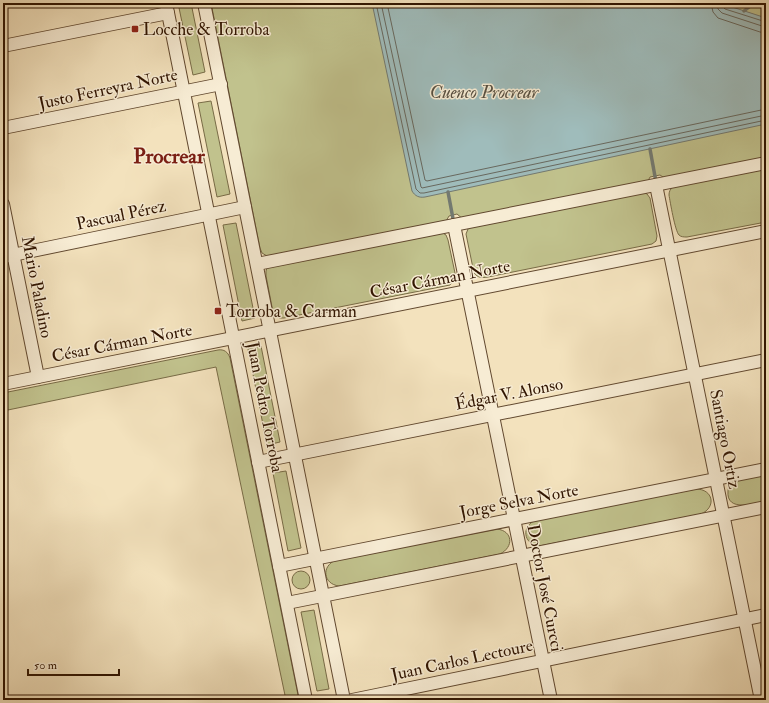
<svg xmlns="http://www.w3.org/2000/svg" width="769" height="703" font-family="'IM FELL Double Pica',serif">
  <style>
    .green { fill: #c1c28d; stroke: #786b46 }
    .water { fill: #9fbcbb; stroke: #737970 }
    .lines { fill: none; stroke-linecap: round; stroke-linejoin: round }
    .shore { stroke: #68685e; stroke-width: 1 }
    .stream { stroke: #737970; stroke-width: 3.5 }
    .minor-casing { stroke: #61482f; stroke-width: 14 }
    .minor { stroke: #f7ecd4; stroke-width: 12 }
    .poi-dot { fill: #8f2418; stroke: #f7ecd4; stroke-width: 1.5 }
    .labels { text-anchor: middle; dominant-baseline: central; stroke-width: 3; stroke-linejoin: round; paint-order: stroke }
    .poi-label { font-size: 17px; fill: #301400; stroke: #f7ecd4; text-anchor: start }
    .street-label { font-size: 17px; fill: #301400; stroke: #f7ecd4 }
    .water-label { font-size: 18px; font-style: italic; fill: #574f41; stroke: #f7ecd4 }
    .district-label { font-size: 21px; font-weight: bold; fill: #7a1f14; stroke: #f7ecd4 }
  </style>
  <rect width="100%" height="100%" fill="#f3e2bd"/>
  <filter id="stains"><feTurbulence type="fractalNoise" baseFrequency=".005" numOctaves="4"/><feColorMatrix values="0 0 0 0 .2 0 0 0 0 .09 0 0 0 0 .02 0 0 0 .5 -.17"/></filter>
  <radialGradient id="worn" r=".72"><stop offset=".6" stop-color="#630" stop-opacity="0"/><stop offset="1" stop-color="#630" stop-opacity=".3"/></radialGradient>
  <g class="green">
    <polygon points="178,3 191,3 205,72 193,75"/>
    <polygon points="211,3 766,3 766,159 666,179 660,175 650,177 647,183 463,219 457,214 449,216 445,223 267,256 262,253 260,248"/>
    <polygon points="211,101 230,194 217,197 198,103"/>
    <path d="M766,167V222L687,237C684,237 681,237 679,235C675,231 670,201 669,195C669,192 670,189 673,187Z"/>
    <path d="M644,192L647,194L650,198L657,236L656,241L652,244L488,277C482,278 478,278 474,273L466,234L468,229L469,227Z"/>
    <polygon points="236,223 255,318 242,321 223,225"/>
    <polygon points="441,232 446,235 448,240 455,273 455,279 450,285 284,318 279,318 273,312 266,276 266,271 267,268"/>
    <polygon points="261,346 280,442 267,445 248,349"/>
    <path d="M218,350C224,349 228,352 230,358L299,700H286L216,367L3,411V393Z"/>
    <polygon points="286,471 301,548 288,551 273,473"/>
    <path d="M766,475V501C755,503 726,513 728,491C728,487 731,483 735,481C743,477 757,477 766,475Z"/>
    <path d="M696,489C713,489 717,507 701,514L539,546C523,544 521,526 536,520Z"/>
    <path d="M497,529C513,531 514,547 500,554L339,586C323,584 321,566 336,560Z"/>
    <circle cx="301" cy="580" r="9"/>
    <polygon points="314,610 329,689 317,691 301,612"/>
  </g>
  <path class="water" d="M372,3H720L766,18V124L425,197C419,198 415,196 412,191Z"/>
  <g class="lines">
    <g class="shore">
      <polyline points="376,3 416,189 420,193 424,193 766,120"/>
      <polyline points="381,3 421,187 422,188 766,115"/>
      <polyline points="387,3 425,180 427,181 766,109"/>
      <polyline points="711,3 713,12 718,18 760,32 766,33"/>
      <polyline points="717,3 718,9 722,13 762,26 766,27"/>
      <polyline points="722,3 722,6 725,9 766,22"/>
    </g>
    <g class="stream">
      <polyline points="744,11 754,3"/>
      <polyline points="650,149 656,182"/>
      <polyline points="448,192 454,224"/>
    </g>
    <g class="minor-casing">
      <g id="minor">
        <polyline points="166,3 306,700"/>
        <polyline points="204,3 344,700"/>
        <polyline points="3,46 168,13"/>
        <polyline points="3,128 221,84"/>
        <polyline points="656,185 761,700"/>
        <polyline points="3,204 38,377"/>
        <polyline points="454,225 551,700"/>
        <polyline points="3,257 245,207"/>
        <polyline points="257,264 766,163"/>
        <polyline points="3,384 766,231"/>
        <polyline points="258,462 766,360"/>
        <polyline points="279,566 766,469"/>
        <polyline points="287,603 766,507"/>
        <polyline points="352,700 766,615"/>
      </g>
    </g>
    <use href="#minor" class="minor"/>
  </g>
  <g class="poi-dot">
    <rect x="131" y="25" width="8" height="8" rx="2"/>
    <rect x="214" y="307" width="8" height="8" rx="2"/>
  </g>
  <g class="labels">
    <g class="poi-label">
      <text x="143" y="29">Locche &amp; Torroba</text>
      <text x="226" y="311">Torroba &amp; Carman</text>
    </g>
    <g class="street-label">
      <text transform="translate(108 89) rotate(-12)">Justo Ferreyra Norte</text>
      <text transform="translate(121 215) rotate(-12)">Pascual Pérez</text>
      <text transform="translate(440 279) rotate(-11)">César Cárman Norte</text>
      <text transform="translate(37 287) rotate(79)">Mario Paladino</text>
      <text transform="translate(122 343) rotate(-11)">César Cárman Norte</text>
      <text transform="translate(509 394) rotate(-11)">Édgar V. Alonso</text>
      <text transform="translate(265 407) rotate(79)">Juan Pedro Torroba</text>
      <text transform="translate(725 439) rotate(79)">Santiago Ortiz</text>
      <text transform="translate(519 501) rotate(-11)">Jorge Selva Norte</text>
      <text transform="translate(545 588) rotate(79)">Doctor José Curcci</text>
      <text transform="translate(462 660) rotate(-12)">Juan Carlos Lectoure</text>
    </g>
    <g class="water-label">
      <text x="484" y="92">Cuenco Procrear</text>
    </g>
    <g class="district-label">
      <text x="169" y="156">Procrear</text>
    </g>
  </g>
  <rect width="769" height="703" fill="none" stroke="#f3e2bd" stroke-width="16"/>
  <rect x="4" y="4" width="761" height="695" fill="none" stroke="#301400" stroke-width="2"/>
  <rect x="8" y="8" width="753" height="687" fill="none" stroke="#301400"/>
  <path d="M28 669v6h91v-6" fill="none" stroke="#301400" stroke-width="2"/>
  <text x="34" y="669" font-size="12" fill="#301400" stroke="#f7ecd4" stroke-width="3" paint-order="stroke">50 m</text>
  <rect width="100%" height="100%" filter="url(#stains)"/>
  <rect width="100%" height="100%" fill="url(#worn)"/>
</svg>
